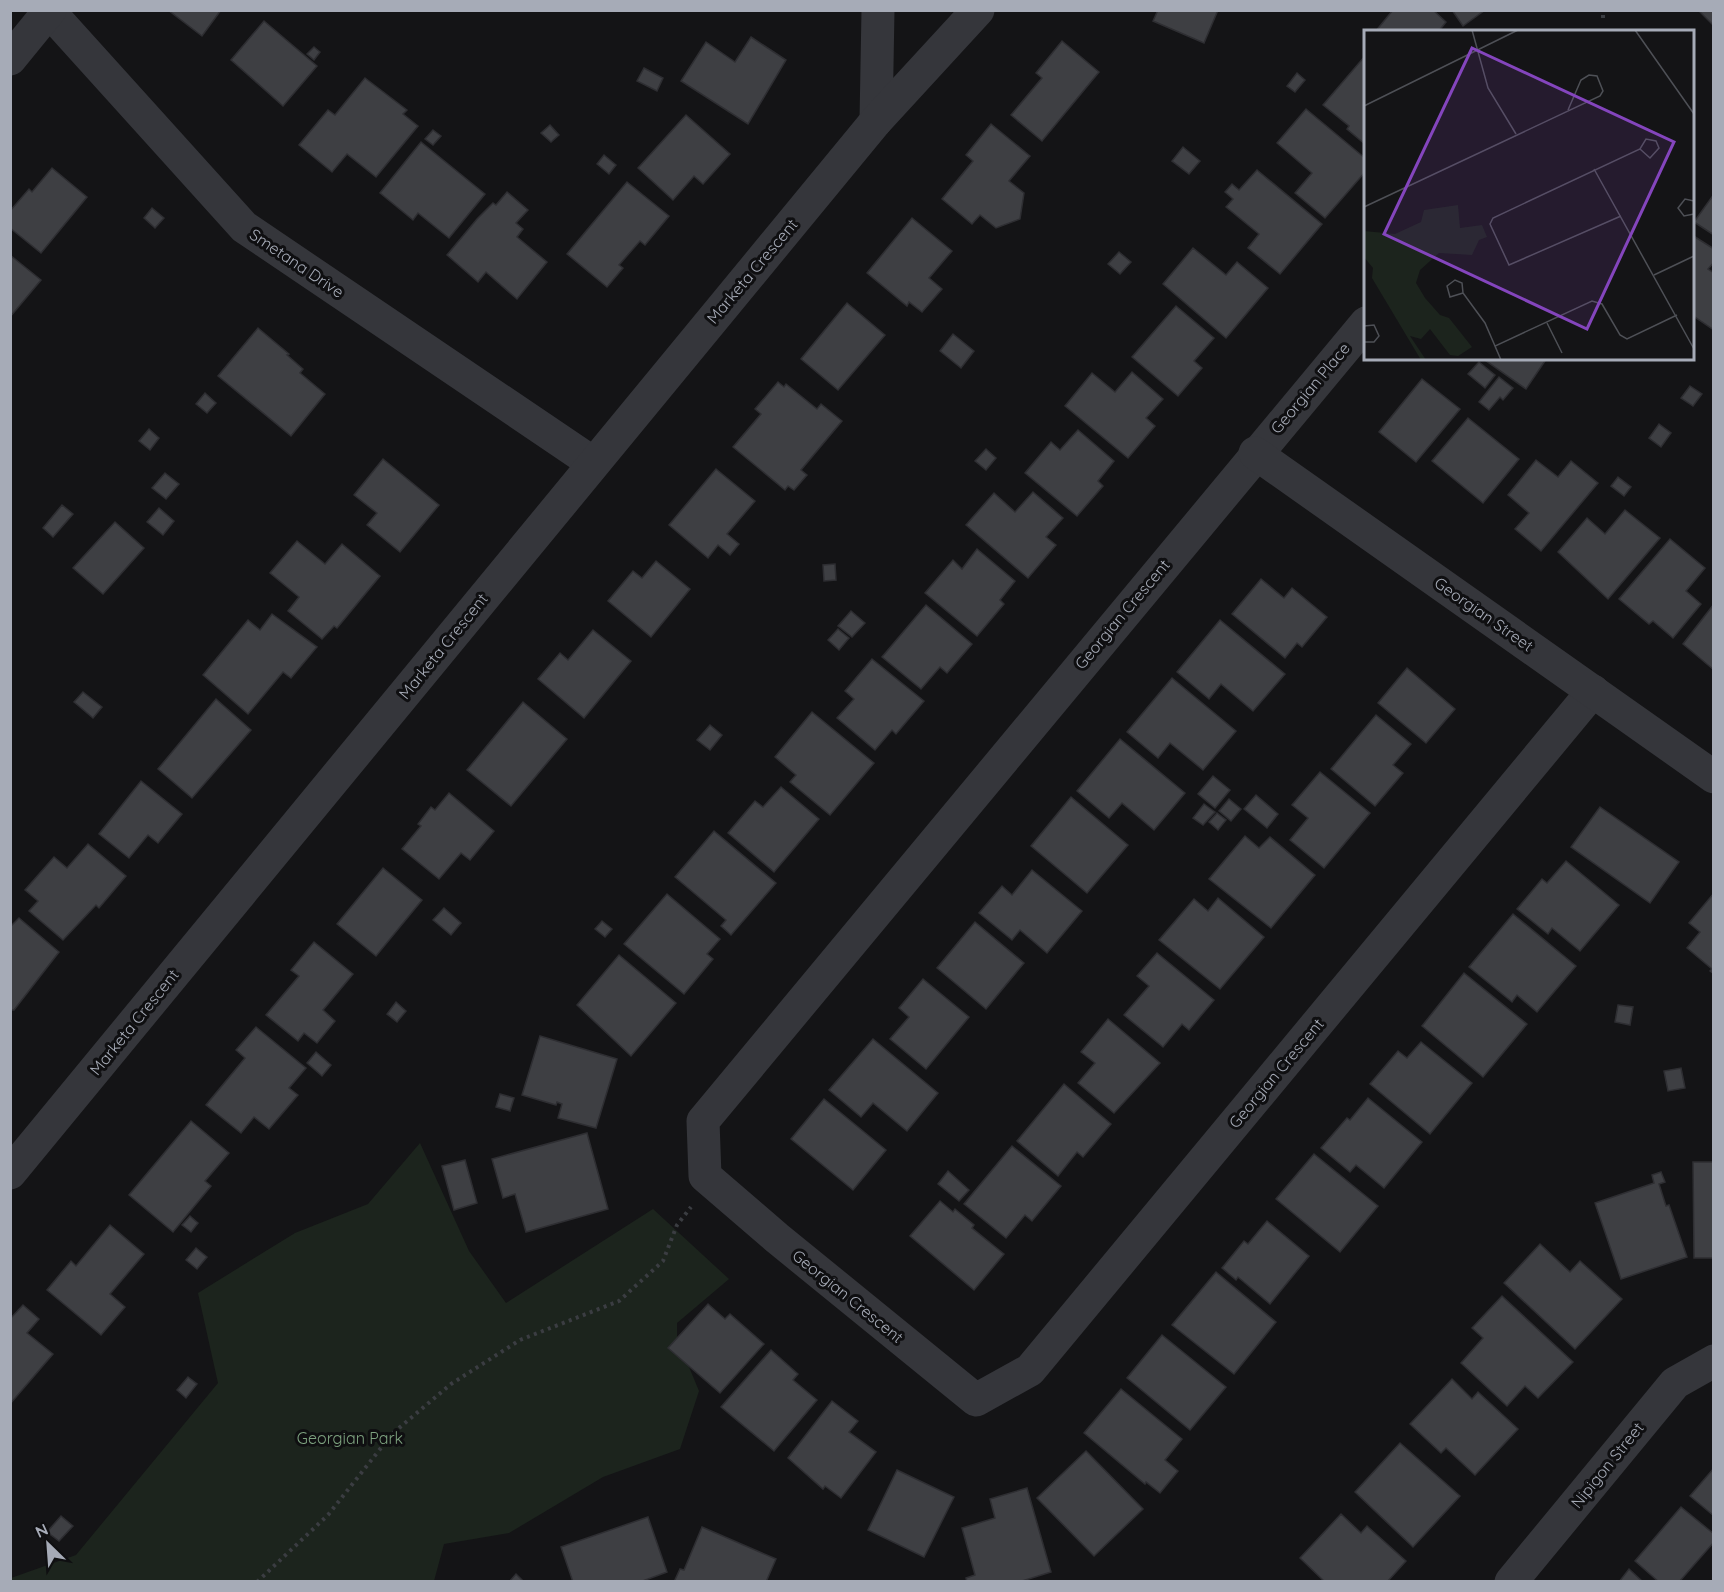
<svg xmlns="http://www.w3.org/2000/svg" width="1724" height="1592" font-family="Quicksand,sans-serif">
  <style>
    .green { fill: #1c241d }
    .building { fill: #3e3f43; stroke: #2e2e32; stroke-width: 1.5 }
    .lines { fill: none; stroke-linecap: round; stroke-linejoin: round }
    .path { stroke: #3b3d42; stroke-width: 4; stroke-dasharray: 3 4.5; stroke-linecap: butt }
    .minor { stroke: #35363b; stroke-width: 33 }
    .labels { text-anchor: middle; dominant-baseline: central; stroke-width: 6; stroke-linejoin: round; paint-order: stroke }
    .street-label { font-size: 16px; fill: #a6abb7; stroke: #0f0f11 }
    .park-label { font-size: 16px; fill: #7da27f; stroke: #0f0f11 }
    .inset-road { fill: none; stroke: #4e5056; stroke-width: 1.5 }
    .view { fill: #8445bd; fill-opacity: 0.15; stroke: #8445bd; stroke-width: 3 }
    .inset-edge { fill: none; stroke: #a6abb7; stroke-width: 3 }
  </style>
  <rect width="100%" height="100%" fill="#141416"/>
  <polygon class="green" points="420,1143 469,1251 506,1303 653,1209 729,1279 677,1323 677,1338 699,1391 680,1449 603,1477 509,1533 444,1544 434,1581 11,1582 11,1578 76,1555 218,1383 198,1293 295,1233 368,1204"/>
  <g class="building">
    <polygon points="168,10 221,10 202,36"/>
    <polygon points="1158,10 1218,10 1204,43 1153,21"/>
    <polygon points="1393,10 1433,10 1446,22 1438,32 1375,32"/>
    <polygon points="1452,10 1485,10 1463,26"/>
    <polygon points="1714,10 1714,26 1699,11"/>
    <polygon points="264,21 317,66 283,106 231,60"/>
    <polygon points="751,37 786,60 748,124 681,81 706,42 735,62"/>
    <polygon points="1062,41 1099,72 1042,141 1011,115 1042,78 1036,73"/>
    <polygon points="314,47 320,52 314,60 307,54"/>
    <polygon points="1365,56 1366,57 1366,145 1347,129 1349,126 1323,105"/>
    <polygon points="644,68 663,78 657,91 637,81"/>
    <polygon points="1297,73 1305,80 1295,92 1287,86"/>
    <polygon points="365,78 407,110 403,114 418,126 376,177 347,154 332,172 299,145 328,110 335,115"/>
    <polygon points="1306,109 1366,159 1366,171 1325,218 1295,193 1312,173 1277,143"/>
    <polygon points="686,115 730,154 703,184 694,176 673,200 638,168"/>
    <polygon points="991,124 1030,156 1009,181 1024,193 1020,219 996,228 980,215 972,224 942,199 973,161 966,155"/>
    <polygon points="550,125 559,135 551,142 541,133"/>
    <polygon points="433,130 441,136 433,145 425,139"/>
    <polygon points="421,142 485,194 449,238 418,213 413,220 380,193"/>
    <polygon points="1183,147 1200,161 1189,174 1172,161"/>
    <polygon points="604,155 616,165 609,174 597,164"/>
    <polygon points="52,168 87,197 41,253 10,228 10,211 29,189 32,192"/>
    <polygon points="1257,170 1322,224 1280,274 1248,248 1259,234 1226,207 1233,199 1225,192 1232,184 1239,190"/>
    <polygon points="627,182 669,216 645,245 640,241 619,265 623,268 607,287 567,254"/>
    <polygon points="507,192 528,210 516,223 523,229 517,237 547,262 517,299 486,272 478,282 447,255 477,219 493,203 496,205"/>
    <polygon points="1714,194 1714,235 1694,222"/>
    <polygon points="152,208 164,218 155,228 144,218"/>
    <polygon points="912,218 952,251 929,278 942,289 922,312 909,302 907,306 867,273"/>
    <polygon points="1692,235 1714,249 1714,262 1708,269 1714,273 1714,330 1692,315"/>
    <polygon points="1193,248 1226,275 1237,262 1268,288 1226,338 1163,284"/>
    <polygon points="1119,252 1131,262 1120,274 1108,264"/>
    <polygon points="10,255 41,280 10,317"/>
    <polygon points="847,303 885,335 838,390 801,359"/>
    <polygon points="1176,306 1214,338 1194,361 1202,368 1178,396 1132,357"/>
    <polygon points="258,328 289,354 287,355 303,369 300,373 325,394 291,436 218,376"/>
    <polygon points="953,334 974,351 961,368 940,351"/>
    <polygon points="1482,358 1547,358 1526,389"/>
    <polygon points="1479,362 1495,375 1485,388 1468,374"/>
    <polygon points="1132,372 1163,399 1146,418 1155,426 1128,458 1065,406 1092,373 1115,392"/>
    <polygon points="1499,377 1513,388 1503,400 1500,397 1489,410 1479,402"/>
    <polygon points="1422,379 1460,409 1416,462 1379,432"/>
    <polygon points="778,382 784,387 786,384 817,409 821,404 842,421 801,470 807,475 794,490 788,486 785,490 733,447 761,414 755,409"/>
    <polygon points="1690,386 1702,394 1693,406 1681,398"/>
    <polygon points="205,393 216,403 207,413 196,404"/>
    <polygon points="1468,418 1519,459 1483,503 1432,461"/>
    <polygon points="1659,424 1671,433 1661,447 1649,438"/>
    <polygon points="149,429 159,438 150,450 139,441"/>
    <polygon points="1078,430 1114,461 1098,481 1103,486 1077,516 1025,473 1051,442 1060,450"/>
    <polygon points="986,449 996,458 986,470 975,461"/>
    <polygon points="383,459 439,505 400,552 367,525 377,513 354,495"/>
    <polygon points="1536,460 1558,477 1571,461 1598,483 1541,551 1515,529 1529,513 1508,495"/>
    <polygon points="716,469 755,501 727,534 739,544 730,555 718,545 708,558 669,525"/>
    <polygon points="165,473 179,484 166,499 152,488"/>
    <polygon points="1618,477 1631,487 1624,496 1611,486"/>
    <polygon points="1033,492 1063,518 1046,537 1056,545 1028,578 966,525 994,493 1015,512"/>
    <polygon points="62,505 73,514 53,537 43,528"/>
    <polygon points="159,508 174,521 163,535 147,522"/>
    <polygon points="1625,510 1660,538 1608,599 1558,552 1587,518 1605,534"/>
    <polygon points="115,522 144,548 103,594 73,568"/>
    <polygon points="1670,539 1705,568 1686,591 1701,604 1673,638 1653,621 1649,624 1619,599"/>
    <polygon points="297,541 325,564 342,544 380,576 337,628 334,626 322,639 288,611 299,597 270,573"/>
    <polygon points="977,549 1015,581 1000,600 1004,604 977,636 925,593 953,560 962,569"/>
    <polygon points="656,561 690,589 651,637 608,601 633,571 642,578"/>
    <polygon points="835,564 836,580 824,581 823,565"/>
    <polygon points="1261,579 1284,598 1292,588 1327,617 1302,647 1297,643 1285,658 1232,614"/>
    <polygon points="1714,604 1714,670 1683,644"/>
    <polygon points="926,605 972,644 947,673 940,667 921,689 882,657"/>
    <polygon points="851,611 865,623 852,637 838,626"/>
    <polygon points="272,614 317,647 291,678 283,672 248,714 203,675 248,620 260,630"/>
    <polygon points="1220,620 1285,674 1253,711 1221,684 1209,699 1177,672"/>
    <polygon points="838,629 849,638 839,650 828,640"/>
    <polygon points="593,630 631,661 584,718 538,679 560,653 568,660"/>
    <polygon points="872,659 924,701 896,734 892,730 875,750 837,718 854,699 845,691"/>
    <polygon points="1407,668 1455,709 1426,743 1378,703"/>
    <polygon points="1172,678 1236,731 1203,770 1170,743 1158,758 1127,732"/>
    <polygon points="83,692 102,707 93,718 74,702"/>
    <polygon points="216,699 251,730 192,798 158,769"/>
    <polygon points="523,702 567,739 511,806 467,770"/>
    <polygon points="812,712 874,763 830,815 790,782 796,775 775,757"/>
    <polygon points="1376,715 1411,744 1393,765 1403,773 1375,806 1331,769"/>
    <polygon points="710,725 722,735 710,750 697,740"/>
    <polygon points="1120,739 1185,793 1154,830 1122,803 1109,818 1077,791"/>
    <polygon points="1320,772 1370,813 1324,868 1290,840 1308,818 1292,805"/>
    <polygon points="1213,776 1230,790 1215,808 1198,794"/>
    <polygon points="141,781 182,814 158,843 148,835 129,858 99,834"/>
    <polygon points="781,787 819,819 774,872 728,833 755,801 763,807"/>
    <polygon points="449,793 494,831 470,860 461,853 439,879 402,849 421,826 418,824 431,807 435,810"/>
    <polygon points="1256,795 1278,814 1267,828 1244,809"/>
    <polygon points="1071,797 1128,845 1087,893 1031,846"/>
    <polygon points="1229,799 1241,809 1231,821 1219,811"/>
    <polygon points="1204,804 1215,812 1203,825 1193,818"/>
    <polygon points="1600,807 1679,862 1650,903 1571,847"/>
    <polygon points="1217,813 1226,820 1218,830 1209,822"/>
    <polygon points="714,831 776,883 731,935 721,926 726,920 675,877"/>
    <polygon points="1245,836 1259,848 1270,837 1315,875 1271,928 1209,879"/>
    <polygon points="88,844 126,876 99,908 96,905 63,940 29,911 38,901 25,890 54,857 67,868"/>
    <polygon points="1566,861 1619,905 1580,951 1552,928 1548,934 1517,909 1542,879 1547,883"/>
    <polygon points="383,868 422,900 376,956 337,924"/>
    <polygon points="1032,870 1082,911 1047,953 1020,930 1012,940 979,913 1002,886 1012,895"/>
    <polygon points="1714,893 1714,974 1710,971 1712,969 1687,948 1700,932 1689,923"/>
    <polygon points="667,894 720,939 707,954 713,959 684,994 624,944"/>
    <polygon points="1218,898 1264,937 1220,989 1159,940 1194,899 1208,911"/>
    <polygon points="444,908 461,923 451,935 433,920"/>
    <polygon points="1513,914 1576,966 1537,1012 1517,995 1512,1002 1469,967"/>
    <polygon points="19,918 59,952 14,1010 10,1010 10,927"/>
    <polygon points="602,921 612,929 605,937 595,929"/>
    <polygon points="975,922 1024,963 986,1009 937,968"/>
    <polygon points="314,942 353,974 323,1010 335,1021 317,1043 304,1033 298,1041 266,1015 299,976 291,970"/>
    <polygon points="1157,953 1214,1000 1189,1030 1182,1024 1163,1047 1124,1015 1149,986 1137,976"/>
    <polygon points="619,955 676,1003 631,1056 577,1005"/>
    <polygon points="1464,973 1527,1024 1483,1077 1422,1026"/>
    <polygon points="923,979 969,1017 926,1069 890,1039 909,1017 899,1008"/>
    <polygon points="396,1002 406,1011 397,1022 387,1014"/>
    <polygon points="1618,1005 1633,1007 1630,1025 1615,1022"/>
    <polygon points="1108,1019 1160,1063 1114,1113 1078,1083 1095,1063 1081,1052"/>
    <polygon points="256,1027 306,1068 289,1088 298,1095 269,1129 254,1117 241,1133 206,1105 245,1058 236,1050"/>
    <polygon points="540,1036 617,1059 596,1128 558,1118 562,1104 557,1102 556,1105 522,1095"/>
    <polygon points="873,1039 938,1093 907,1131 873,1103 861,1117 829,1090"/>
    <polygon points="1421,1042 1472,1083 1430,1134 1370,1084 1398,1051 1407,1058"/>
    <polygon points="316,1052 331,1065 322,1076 307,1063"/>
    <polygon points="1681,1068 1685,1088 1668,1091 1664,1071"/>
    <polygon points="1064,1084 1111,1124 1083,1157 1077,1152 1058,1176 1017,1141"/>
    <polygon points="500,1094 514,1098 510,1111 496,1107"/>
    <polygon points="1368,1098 1422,1142 1384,1188 1356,1165 1350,1172 1321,1148 1347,1118 1350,1120"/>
    <polygon points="824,1099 886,1150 853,1190 791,1139"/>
    <polygon points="191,1121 229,1153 205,1181 211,1186 173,1232 129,1195"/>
    <polygon points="587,1133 608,1209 526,1232 515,1194 503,1198 492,1159"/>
    <polygon points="1012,1146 1061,1186 1032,1221 1025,1215 1006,1238 964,1204"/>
    <polygon points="1314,1154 1378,1206 1340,1252 1276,1199"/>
    <polygon points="465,1160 477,1203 454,1210 442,1166"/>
    <polygon points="1693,1162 1714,1162 1714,1258 1694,1258"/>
    <polygon points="948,1171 969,1190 959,1201 938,1184"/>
    <polygon points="1661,1172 1665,1182 1659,1184 1666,1206 1669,1205 1687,1257 1621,1279 1595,1203 1654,1183 1652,1175"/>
    <polygon points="940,1201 953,1212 955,1209 974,1225 972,1228 1004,1254 974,1290 910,1236"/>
    <polygon points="190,1216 198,1223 191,1232 182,1225"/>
    <polygon points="1267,1221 1309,1256 1270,1304 1238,1277 1236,1280 1222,1268 1244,1241 1248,1244"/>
    <polygon points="110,1225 144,1254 110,1294 125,1307 101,1335 47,1290 71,1261 76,1266"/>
    <polygon points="1540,1244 1570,1272 1580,1261 1622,1299 1575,1349 1504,1283"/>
    <polygon points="196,1248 207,1257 197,1269 186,1260"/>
    <polygon points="1216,1272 1276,1322 1234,1374 1172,1325"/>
    <polygon points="1502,1296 1573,1362 1538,1398 1525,1386 1507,1406 1461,1363 1483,1338 1472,1328"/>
    <polygon points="708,1304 725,1319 730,1314 764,1344 720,1393 668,1348"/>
    <polygon points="23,1305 39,1319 27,1333 53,1354 10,1404 10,1319"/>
    <polygon points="1162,1335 1226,1387 1190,1430 1127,1378"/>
    <polygon points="771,1350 798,1374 793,1380 817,1400 774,1451 721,1407"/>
    <polygon points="188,1377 197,1384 186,1398 177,1390"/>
    <polygon points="1452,1379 1472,1399 1478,1392 1518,1429 1475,1475 1446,1448 1441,1453 1410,1424"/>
    <polygon points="1121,1389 1182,1439 1165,1460 1178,1471 1160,1493 1146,1482 1145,1484 1084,1433"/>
    <polygon points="832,1401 858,1421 849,1432 876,1452 841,1498 825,1486 823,1489 788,1458"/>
    <polygon points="1400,1443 1460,1496 1413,1547 1355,1492"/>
    <polygon points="1086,1451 1143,1509 1094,1556 1037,1498"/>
    <polygon points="1714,1468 1714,1516 1690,1496"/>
    <polygon points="897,1470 954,1497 924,1557 868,1530"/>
    <polygon points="1027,1488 1051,1572 1019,1582 967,1582 966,1578 975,1575 962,1528 995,1518 990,1499"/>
    <polygon points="1681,1507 1714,1534 1714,1542 1679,1582 1659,1582 1635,1561"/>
    <polygon points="1341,1514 1361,1533 1367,1526 1406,1561 1387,1582 1325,1582 1300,1558"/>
    <polygon points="61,1516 73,1526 59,1541 47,1532"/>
    <polygon points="648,1517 667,1572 640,1582 573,1582 561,1547"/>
    <polygon points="702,1527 776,1559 766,1582 674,1582 680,1569 684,1570"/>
    <polygon points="1629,1569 1643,1582 1619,1582"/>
    <polygon points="516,1574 524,1582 509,1582"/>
  </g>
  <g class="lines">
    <g class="path">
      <polyline points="1603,18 1603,10"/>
      <polyline points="257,1582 328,1515 392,1434 451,1384 520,1340 619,1301 663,1261 677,1225 691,1207"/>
    </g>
    <g class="minor">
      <polyline points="48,10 244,227 593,463"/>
      <polyline points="10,59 50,10"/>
      <polyline points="876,121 878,10"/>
      <polyline points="1366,323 703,1121 705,1176 777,1238 976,1400 1030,1370 1593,691"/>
      <polyline points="1255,453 1714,777"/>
      <polyline points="10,1173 876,121 978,10"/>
      <polyline points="1511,1582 1675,1383 1714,1361"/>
    </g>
  </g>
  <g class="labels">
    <g class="street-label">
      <text transform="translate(297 263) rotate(34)">Smetana Drive</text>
      <text transform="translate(752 271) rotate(-50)">Marketa Crescent</text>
      <text transform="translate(1310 388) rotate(-50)">Georgian Place</text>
      <text transform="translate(1122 614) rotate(-50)">Georgian Crescent</text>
      <text transform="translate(1484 614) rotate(35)">Georgian Street</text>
      <text transform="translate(443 646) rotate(-51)">Marketa Crescent</text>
      <text transform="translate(134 1022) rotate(-51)">Marketa Crescent</text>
      <text transform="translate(1276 1073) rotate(-50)">Georgian Crescent</text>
      <text transform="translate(848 1296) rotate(39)">Georgian Crescent</text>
      <text transform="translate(1607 1465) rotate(-51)">Nipigon Street</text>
    </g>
    <g class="park-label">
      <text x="350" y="1438">Georgian Park</text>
    </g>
  </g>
  <g transform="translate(1364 30)">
    <rect width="330" height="330" fill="#141416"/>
    <path d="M94,175L96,198L118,195L123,207L115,210L108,225L75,223L56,240L52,253L61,268L76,285L85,288L108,317L94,326L86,325L66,299L57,309L46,306L62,330H57L8,248L9,238L0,227V201L31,204L57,192L60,180Z" fill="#1c241d"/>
    <path class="inset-road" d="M108,0L124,58L152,104M271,0L330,84M0,76L154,0M230,139L330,319M330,171L321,169L314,178L320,186L330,184M0,177L236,66L239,61L233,46L225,45L217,50L204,80M257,186L145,235L126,194L129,188L276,119L282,109L292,111L295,118L286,128L276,119M290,245L330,226M99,263L86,267L83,256L91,250L98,253L99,263L121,293L131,316M183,293L198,323M0,296L10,295L15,306L10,312H0M137,330L131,316L228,271L238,274L256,305L263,309L313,285"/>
    <path class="view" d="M108,18L310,112L223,299L20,204Z"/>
    <rect width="330" height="330" class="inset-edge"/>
  </g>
  <rect width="1724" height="1592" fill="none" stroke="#a6abb7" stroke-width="24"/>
  <g transform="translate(48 1544) rotate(335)" stroke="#0f0f11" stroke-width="4.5" paint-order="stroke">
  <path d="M0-4.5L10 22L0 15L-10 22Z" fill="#a6abb7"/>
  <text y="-9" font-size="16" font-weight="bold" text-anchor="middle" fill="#a6abb7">N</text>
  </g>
</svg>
